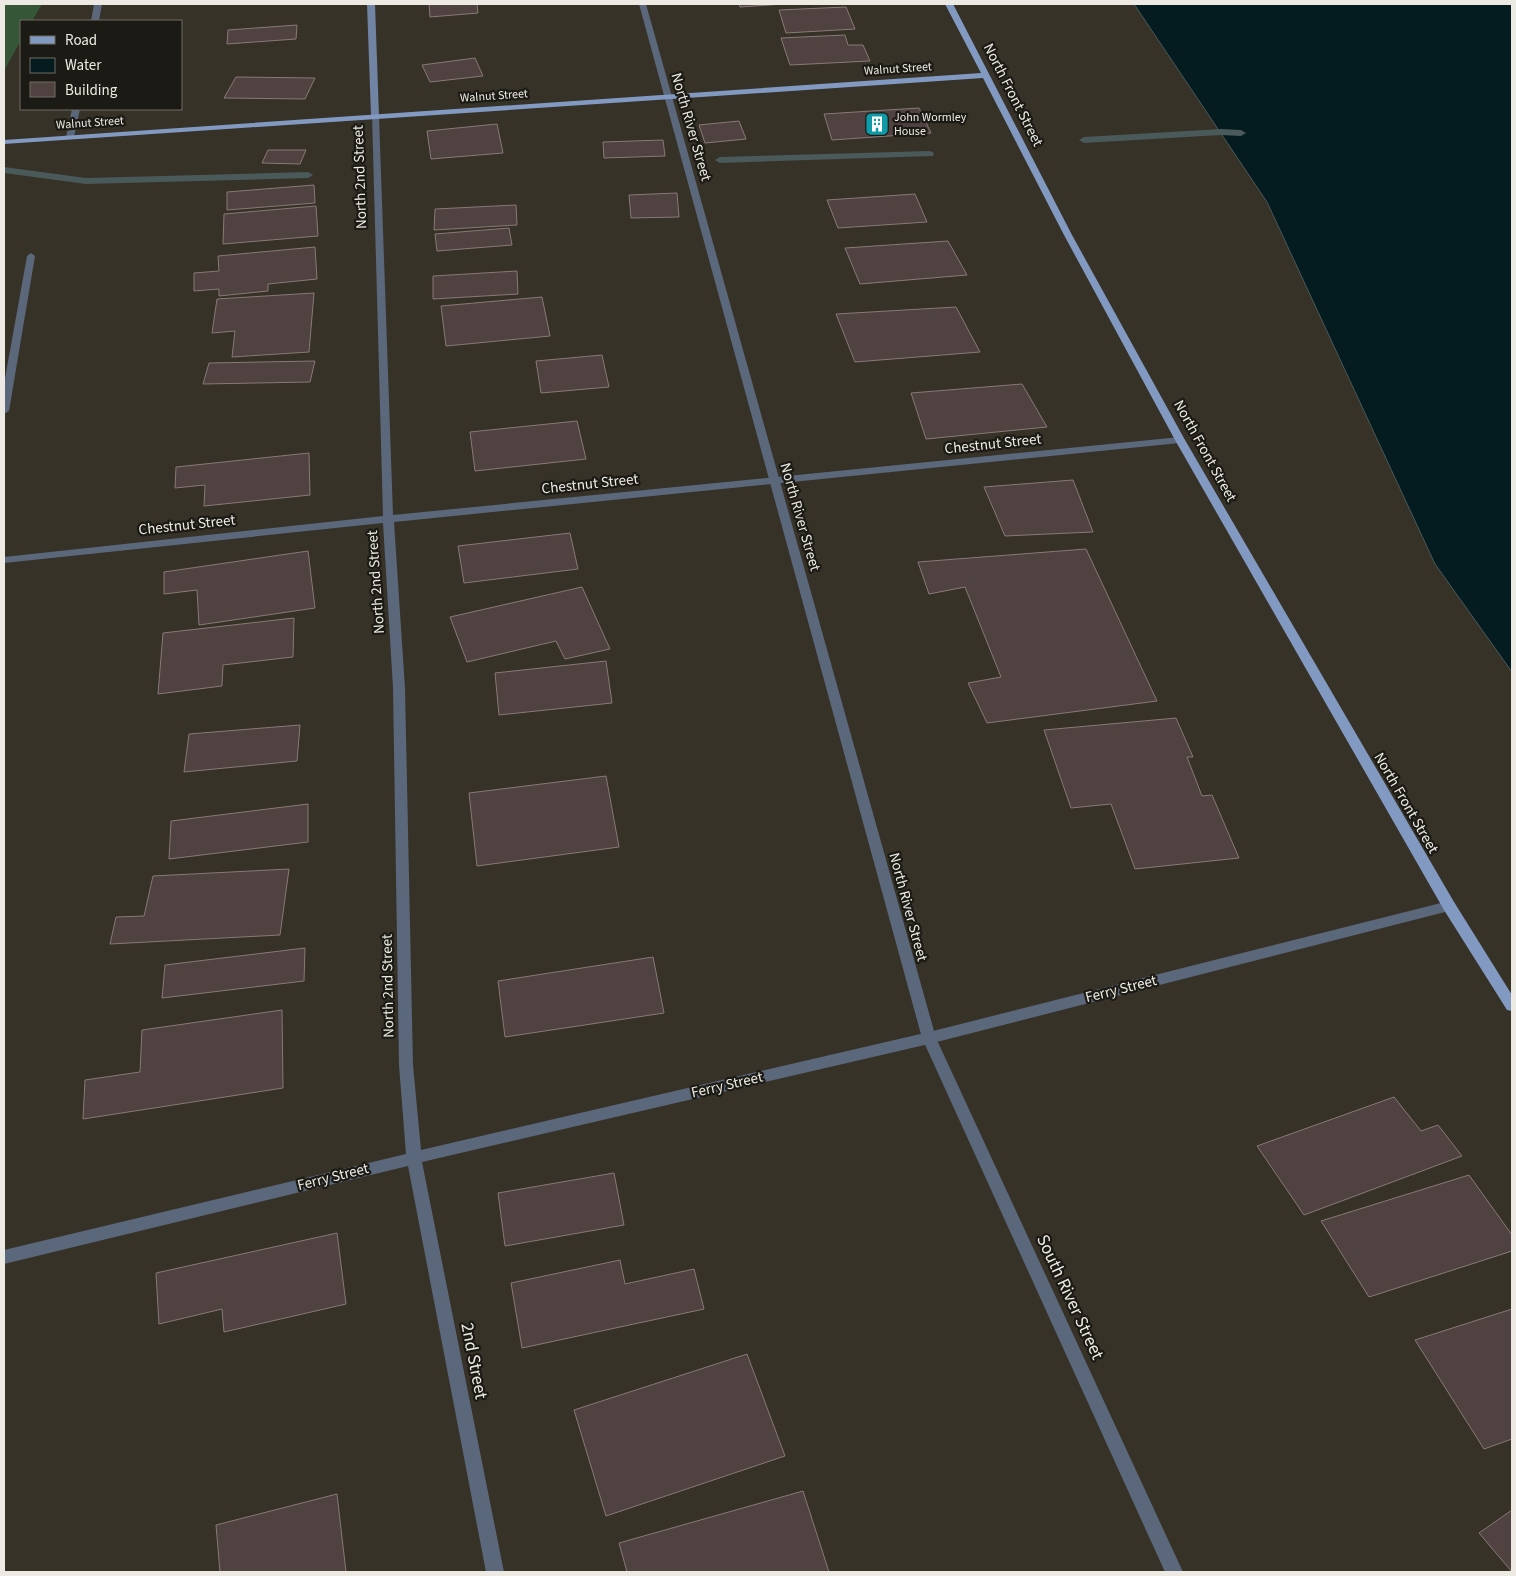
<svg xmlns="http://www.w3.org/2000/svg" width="1516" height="1576" font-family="'Source Sans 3',sans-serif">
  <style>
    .green { fill: #355738 }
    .water { fill: #041b1f; stroke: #4a595a }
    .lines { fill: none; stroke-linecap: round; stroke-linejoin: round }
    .stream { fill: #4a595a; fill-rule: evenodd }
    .building { fill: #504240; stroke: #897977 }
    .lane { fill: #5b677b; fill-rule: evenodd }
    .street { fill: #5b677b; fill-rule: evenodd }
    .secondary { fill: #7184a3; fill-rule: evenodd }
    .primary { fill: #829ac2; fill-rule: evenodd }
    .labels { text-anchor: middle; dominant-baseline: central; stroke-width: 4.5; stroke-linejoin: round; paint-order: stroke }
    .far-street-label { font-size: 12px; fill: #edeae3; stroke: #1c1a15 }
    .far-poi-label { font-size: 12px; fill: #edeae3; stroke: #1c1a15; text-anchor: start }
    .street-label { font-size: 15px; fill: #edeae3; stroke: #1c1a15 }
    .near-street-label { font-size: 18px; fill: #edeae3; stroke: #1c1a15 }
  </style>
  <rect width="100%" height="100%" fill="#373227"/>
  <polygon class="green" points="4,4 42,4 32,21 21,21 21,40 4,71"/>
  <polygon class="water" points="1134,4 1512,4 1512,672 1435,564 1267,202"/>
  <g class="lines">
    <g class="stream">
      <polygon points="1221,129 1241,130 1246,133 1241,136 1221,135 1084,143 1079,140 1084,137"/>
      <polygon points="929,151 933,152 934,154 933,156 720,163 715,160 720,157"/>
      <polygon points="4,167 86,178 308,172 313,175 308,178 86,184 4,173"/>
    </g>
  </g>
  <g class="building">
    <polygon points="429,4 477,4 478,13 430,17"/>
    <polygon points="739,4 784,4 740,7"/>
    <polygon points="846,7 855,29 786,33 779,10"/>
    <polygon points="297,25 296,39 227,44 228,30"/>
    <polygon points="845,35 848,45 863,45 870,61 790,65 781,38"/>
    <polygon points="475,58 483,76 430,82 422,65"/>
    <polygon points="236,77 315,78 305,99 224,98"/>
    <polygon points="919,108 931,133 832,140 824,114"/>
    <polygon points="739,121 746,139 705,143 699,125"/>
    <polygon points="497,124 503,153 431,159 427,131"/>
    <polygon points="663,140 665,156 604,158 603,142"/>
    <polygon points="268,150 306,150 300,164 262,163"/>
    <polygon points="314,185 315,203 227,210 227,192"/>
    <polygon points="677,193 679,217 631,218 629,195"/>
    <polygon points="915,194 927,222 838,228 827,200"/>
    <polygon points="516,205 517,225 434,230 435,209"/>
    <polygon points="316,206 318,236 223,244 224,214"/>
    <polygon points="509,228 512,245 437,251 435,234"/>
    <polygon points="948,241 967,275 860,284 845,248"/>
    <polygon points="315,247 317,279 268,284 268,291 219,296 219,289 194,291 194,273 219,271 218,256"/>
    <polygon points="517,271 518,294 433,299 433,276"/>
    <polygon points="314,293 309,352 232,357 235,331 212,333 217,299"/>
    <polygon points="542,297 550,336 446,346 441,306"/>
    <polygon points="956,307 980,352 855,362 836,314"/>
    <polygon points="602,355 609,387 541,393 536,361"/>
    <polygon points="315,361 310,382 203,384 209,363"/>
    <polygon points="1022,384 1047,427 926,439 911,393"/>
    <polygon points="577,421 586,459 475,471 470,432"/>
    <polygon points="309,453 310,495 204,506 205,485 175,488 176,467"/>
    <polygon points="1073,480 1093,532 1005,536 984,487"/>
    <polygon points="570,533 578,569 464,583 458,546"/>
    <polygon points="1086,549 1157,701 987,723 968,683 1001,677 965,587 929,594 918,562"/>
    <polygon points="308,551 315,608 199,625 197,590 164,594 164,572"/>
    <polygon points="582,587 610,649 565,659 556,641 467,662 450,617"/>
    <polygon points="294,618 293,657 223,665 222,686 158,694 163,633"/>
    <polygon points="606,661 612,703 499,715 495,673"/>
    <polygon points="1176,718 1193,757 1187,757 1202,796 1212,795 1239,858 1135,869 1111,804 1071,808 1044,730"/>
    <polygon points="300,725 297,761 184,772 189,734"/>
    <polygon points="606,776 619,847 477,866 469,793"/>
    <polygon points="308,804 308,842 169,859 171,821"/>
    <polygon points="289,869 280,935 110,944 116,917 144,916 153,876"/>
    <polygon points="305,948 304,981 162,998 165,965"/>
    <polygon points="653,957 664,1013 505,1037 498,981"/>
    <polygon points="282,1010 283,1088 83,1119 85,1080 140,1072 142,1030"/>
    <polygon points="1394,1097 1421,1131 1438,1125 1462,1156 1304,1215 1257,1146"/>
    <polygon points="614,1173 624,1225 505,1246 498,1193"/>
    <polygon points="1469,1175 1512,1235 1512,1251 1369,1297 1321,1221"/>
    <polygon points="337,1233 346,1304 224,1332 222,1309 159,1324 156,1273"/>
    <polygon points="620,1260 625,1284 694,1269 704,1309 522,1348 511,1283"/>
    <polygon points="1512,1309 1512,1439 1484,1449 1415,1340"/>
    <polygon points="747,1354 785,1456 606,1516 574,1410"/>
    <polygon points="803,1491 829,1572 627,1572 619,1543"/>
    <polygon points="337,1494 346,1572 220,1572 216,1525"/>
    <polygon points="1512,1510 1512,1572 1479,1533"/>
  </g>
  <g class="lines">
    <g class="lane">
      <polygon points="94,4 102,4 99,21 91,21"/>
      <polygon points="639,4 646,4 936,1038 1183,1572 1165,1572 922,1038"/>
      <polygon points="72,109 80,109 74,137 70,139 66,137"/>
      <polygon points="31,253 35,256 9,411 4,414 4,384 27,256"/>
    </g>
    <polygon class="street" points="372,114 379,116 393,515 1180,437 1185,440 1180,443 394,522 405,688 413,1065 421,1150 929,1032 1449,901 1454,902 1456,906 1454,910 1449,911 929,1044 422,1162 504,1572 486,1572 408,1166 4,1264 4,1250 406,1154 399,1065 393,688 383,523 4,563 4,557 383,516"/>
    <polygon class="secondary" points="367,4 375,4 379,116 375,118 371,116"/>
    <polygon class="primary" points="945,4 953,4 1072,235 1185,440 1454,902 1512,995 1512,1011 1507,1010 1444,910 1175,440 1064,235 983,78 4,144 4,140 981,73"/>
  </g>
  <defs>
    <g id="building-square" transform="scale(1.25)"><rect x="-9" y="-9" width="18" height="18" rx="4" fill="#0f9aa8" stroke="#1c1a15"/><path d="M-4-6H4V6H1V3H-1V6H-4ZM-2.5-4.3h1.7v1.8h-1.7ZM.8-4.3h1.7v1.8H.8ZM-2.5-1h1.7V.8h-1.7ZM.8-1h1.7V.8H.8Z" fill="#fff"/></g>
  </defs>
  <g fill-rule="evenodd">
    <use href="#building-square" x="877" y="124"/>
  </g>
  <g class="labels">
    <g class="far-street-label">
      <text transform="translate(898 69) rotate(-4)">Walnut Street</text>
      <text transform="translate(494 96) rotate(-4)">Walnut Street</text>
      <text transform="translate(90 123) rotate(-4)">Walnut Street</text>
    </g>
    <g class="far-poi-label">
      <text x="894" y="117">John Wormley<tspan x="894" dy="14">House</tspan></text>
    </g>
    <g class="street-label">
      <text transform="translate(1013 95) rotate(63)">North Front Street</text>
      <text transform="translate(691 127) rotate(74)">North River Street</text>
      <text transform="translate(360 177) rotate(-92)">North 2nd Street</text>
      <text transform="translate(993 444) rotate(-6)">Chestnut Street</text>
      <text transform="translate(1205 451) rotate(61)">North Front Street</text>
      <text transform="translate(590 484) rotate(-6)">Chestnut Street</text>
      <text transform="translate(800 517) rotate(74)">North River Street</text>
      <text transform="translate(187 525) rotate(-6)">Chestnut Street</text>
      <text transform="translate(376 582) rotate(-94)">North 2nd Street</text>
      <text transform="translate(1406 803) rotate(60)">North Front Street</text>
      <text transform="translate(908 907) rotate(75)">North River Street</text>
      <text transform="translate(388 986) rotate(-91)">North 2nd Street</text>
      <text transform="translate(1121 989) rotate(-14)">Ferry Street</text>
      <text transform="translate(727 1085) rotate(-13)">Ferry Street</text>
      <text transform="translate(333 1177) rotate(-14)">Ferry Street</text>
    </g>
    <g class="near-street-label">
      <text transform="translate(1070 1297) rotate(65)">South River Street</text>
      <text transform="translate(474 1361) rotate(79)">2nd Street</text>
    </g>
  </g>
  <rect width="1516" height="1576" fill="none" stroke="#edeae3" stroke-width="10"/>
  <rect x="20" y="20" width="162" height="90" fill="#1c1a15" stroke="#706d67"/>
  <rect x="30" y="36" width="25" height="8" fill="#829ac2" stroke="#706d67"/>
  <text x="65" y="45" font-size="15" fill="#edeae3">Road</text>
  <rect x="30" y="58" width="25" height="15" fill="#041b1f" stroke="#706d67"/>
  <text x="65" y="70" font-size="15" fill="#edeae3">Water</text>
  <rect x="30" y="82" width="25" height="15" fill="#504240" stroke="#706d67"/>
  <text x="65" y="95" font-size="15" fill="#edeae3">Building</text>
</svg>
